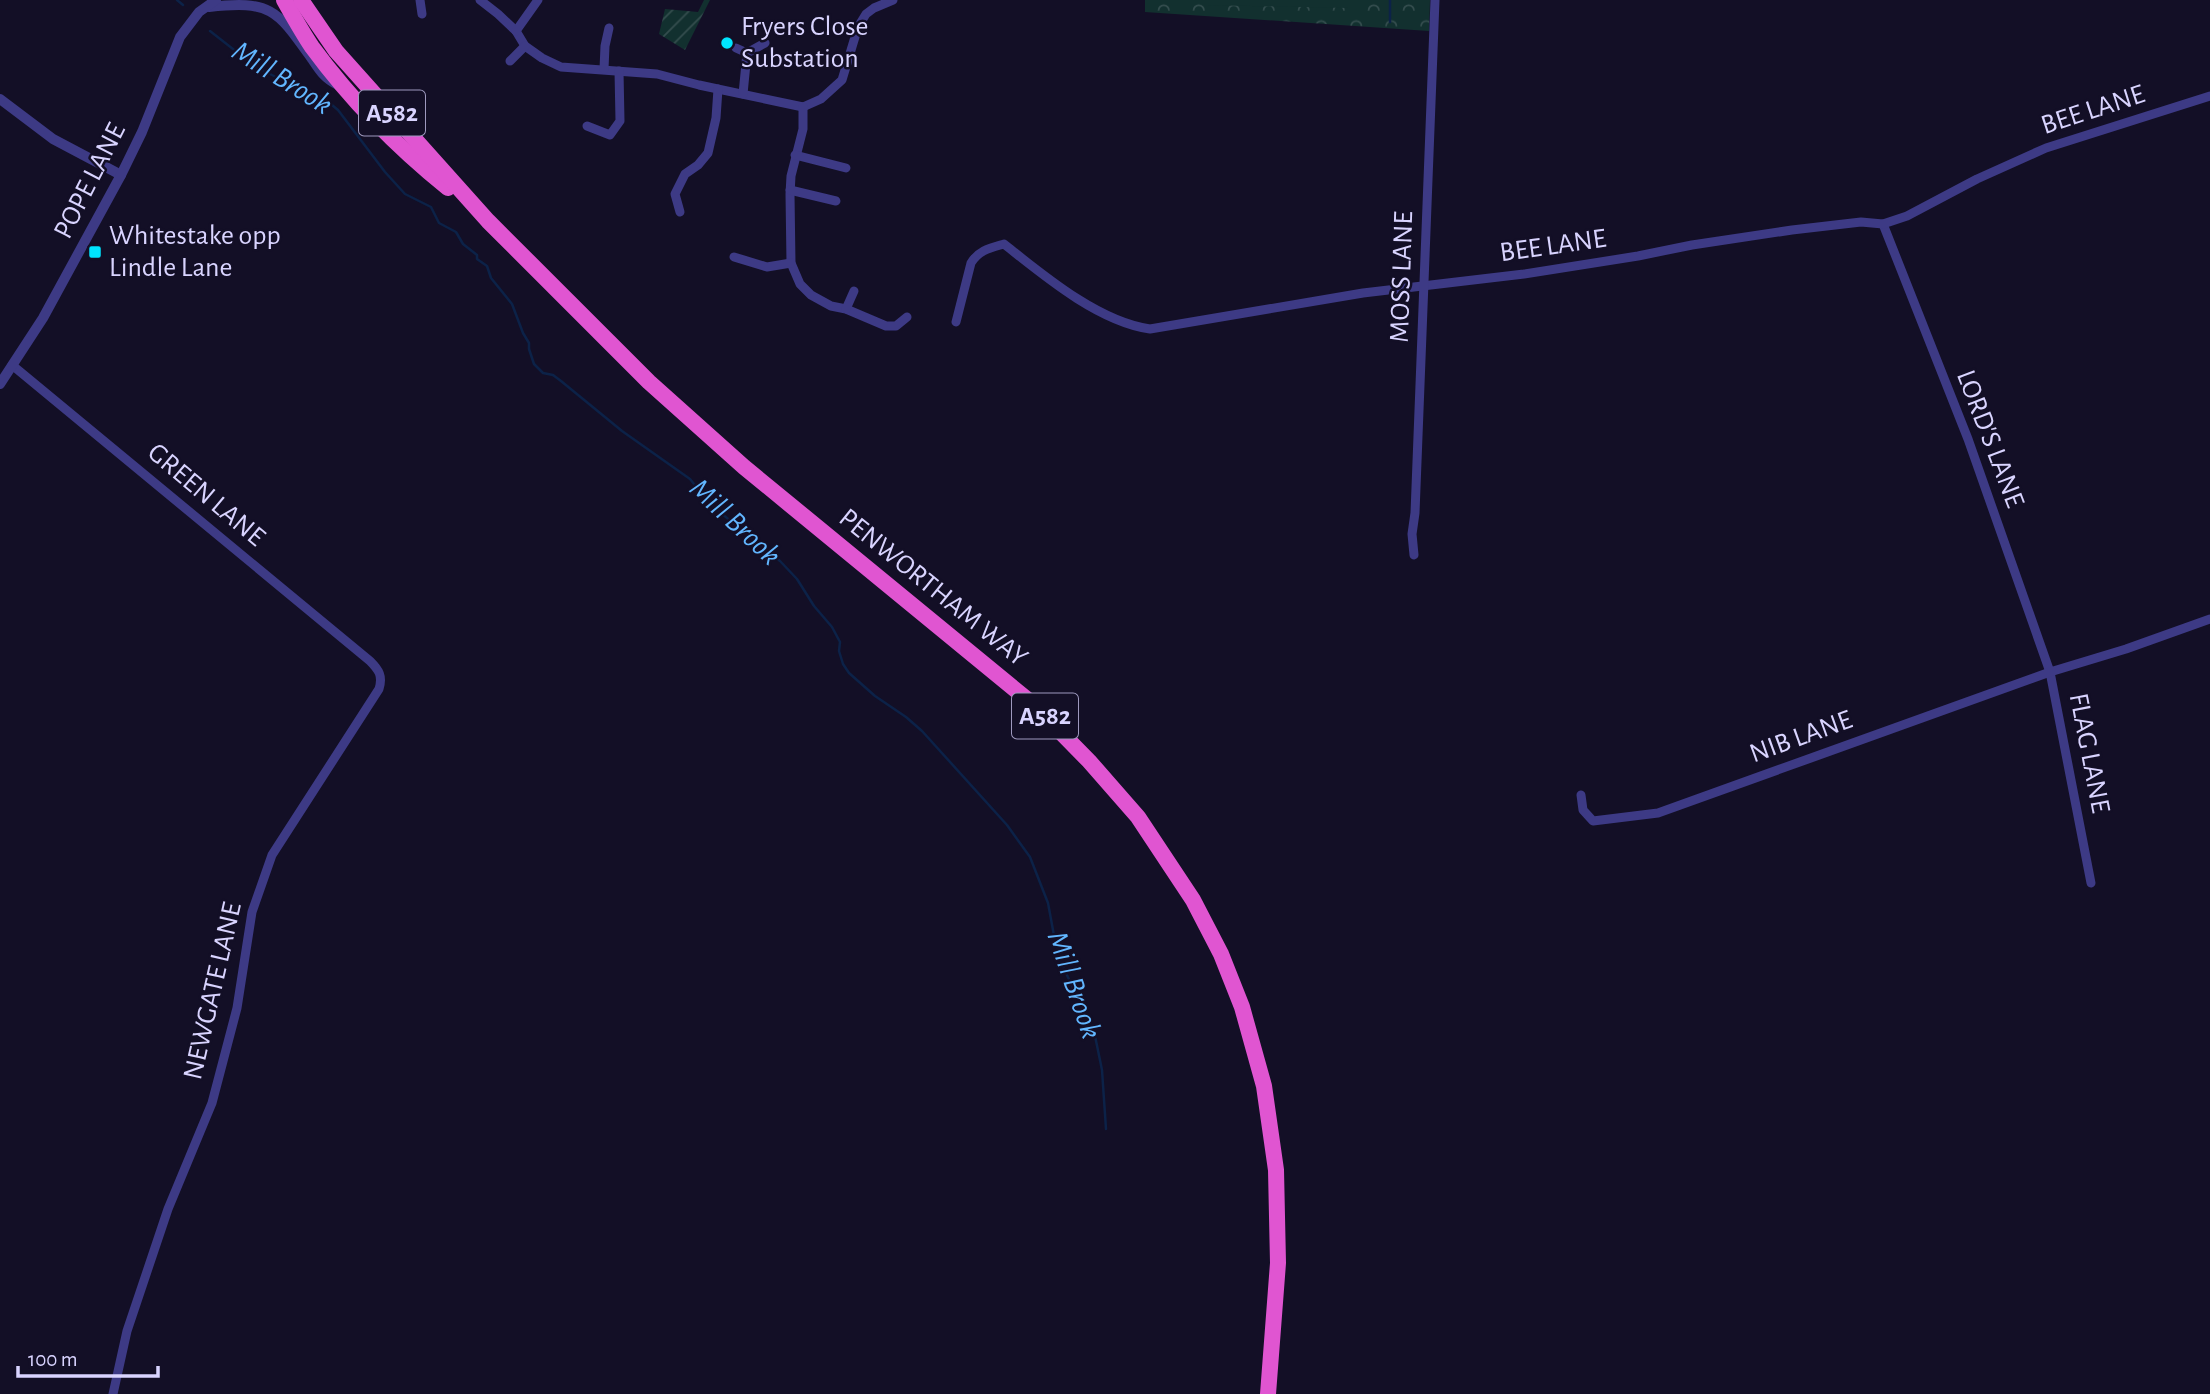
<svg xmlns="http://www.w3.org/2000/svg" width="2210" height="1394" font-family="'Alegreya Sans',sans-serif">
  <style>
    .park { fill: url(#park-crowns) }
    .garden { fill: url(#garden-furrows) }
    .pitch { fill: #12302f }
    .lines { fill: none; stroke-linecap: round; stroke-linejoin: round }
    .stream { stroke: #0c2248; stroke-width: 2.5 }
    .minor { stroke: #3d3a85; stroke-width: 9 }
    .tertiary { stroke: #3d3a85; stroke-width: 10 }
    .trunk { stroke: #e055d1; stroke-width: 16 }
    .poi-dot { fill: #00e5ff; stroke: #130f26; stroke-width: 2.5 }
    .labels { text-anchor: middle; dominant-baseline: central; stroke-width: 5; stroke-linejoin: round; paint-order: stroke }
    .shield { fill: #130f26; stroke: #9e99be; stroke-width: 2 }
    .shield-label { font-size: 26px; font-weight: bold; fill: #d9d4ff }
    .poi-label { font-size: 28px; fill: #d9d4ff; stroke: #130f26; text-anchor: start }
    .street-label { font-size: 28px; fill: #d9d4ff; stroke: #130f26 }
    .water-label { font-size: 30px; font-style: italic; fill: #62b6ff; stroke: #130f26 }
  </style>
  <defs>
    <pattern id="park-crowns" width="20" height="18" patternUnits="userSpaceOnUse" patternTransform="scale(1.75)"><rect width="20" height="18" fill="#12302f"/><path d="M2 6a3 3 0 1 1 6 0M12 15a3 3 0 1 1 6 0" fill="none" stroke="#344d4e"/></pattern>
    <pattern id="garden-furrows" width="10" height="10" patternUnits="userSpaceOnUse" patternTransform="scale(1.75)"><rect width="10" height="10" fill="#12302f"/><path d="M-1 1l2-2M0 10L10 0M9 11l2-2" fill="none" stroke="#344d4e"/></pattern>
  </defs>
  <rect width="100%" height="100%" fill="#130f26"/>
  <polygon class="park" points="1145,0 1430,0 1429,31 1145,12"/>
  <polygon class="garden" points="704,0 710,0 685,50 659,34 665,9 698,12"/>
  <polygon class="pitch" points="1207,0 1348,0 1348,8 1207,5"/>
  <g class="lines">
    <g class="stream">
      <polyline points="177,0 183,5"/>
      <polyline points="1390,22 1390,0"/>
      <polyline points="210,31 256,67 290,84 300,85 326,100 338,110 385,172 405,194 431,207 439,223 456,232 463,244 477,255 477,259 487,266 491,278 512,304 523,333 529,343 529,349 534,364 543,373 553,375 561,381 622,431 690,479 711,505 780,561 797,579 814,606 832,627 840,642 839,651 843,664 849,673 875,696 906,717 922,731 1007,825 1030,857 1048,903 1055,941 1064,969 1094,1031 1102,1070 1106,1129"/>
    </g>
    <g class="minor">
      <polyline points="420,0 422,14"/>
      <polyline points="480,0 498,14 516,31 525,46 542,58 561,67 657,74 699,85 803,107 821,99 842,80 858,27 866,14 874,8 893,0"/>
      <polyline points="516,31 538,0"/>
      <polyline points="736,48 747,53"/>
      <polyline points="510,61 525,46"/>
      <polyline points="604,69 605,46 609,28"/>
      <polyline points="743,94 747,53 765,43"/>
      <polyline points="803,107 803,129 791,176 790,194 791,263 800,284 811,295 831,306 846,309 886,326 896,326 907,317"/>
      <polyline points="587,126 610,135 620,121 619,71"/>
      <polyline points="795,155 846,168"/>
      <polyline points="790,190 836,201"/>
      <polyline points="680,212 675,194 685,174 698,165 708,153 716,118 718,89"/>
      <polyline points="1883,224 1968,439 2050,672 2091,883"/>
      <polyline points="734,257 767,267 791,263"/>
      <polyline points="846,309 854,291"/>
      <path d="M956,322L971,263C979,250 990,248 1004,244C1044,276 1099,322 1150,329L1363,293L1524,274L1638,256L1692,245L1792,230L1861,222L1883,224L1907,216L1977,179L2046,148L2210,96"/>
      <path d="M12,365L370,661C379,670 383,676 379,689L272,855L252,912L237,1008L212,1103L168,1209L127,1331L113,1394"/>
      <polyline points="1414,555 1412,534 1415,513 1435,0"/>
      <polyline points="1581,795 1583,810 1593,821 1658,813 2050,672 2126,649 2210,619"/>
    </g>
    <g class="tertiary">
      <path d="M209,7C272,0 277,10 312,59C320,71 325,79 338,85"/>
      <polyline points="0,99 53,139 121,175"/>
      <polyline points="0,384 43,318 121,175 142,132 180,37 199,12 216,0"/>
    </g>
    <g class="trunk">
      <path d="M284,0C293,16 302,32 312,47C351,100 397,147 448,188"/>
      <polyline points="301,0 336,51 488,221 649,382 744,467 1034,705 1089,761 1138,817 1193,900 1221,954 1242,1007 1264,1086 1276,1170 1278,1263 1268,1394"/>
    </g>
  </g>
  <g class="poi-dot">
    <circle cx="727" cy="43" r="7"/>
    <rect x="88" y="245" width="14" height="14" rx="3.5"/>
  </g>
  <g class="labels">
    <g class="shield">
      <rect x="359" y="90.5" width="66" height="45" rx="5"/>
      <rect x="1012" y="693.5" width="66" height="45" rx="5"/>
    </g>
    <g class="shield-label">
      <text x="392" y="113">A582</text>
      <text x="1045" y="716">A582</text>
    </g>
    <g class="poi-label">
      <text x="741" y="27">Fryers Close<tspan x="741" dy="32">Substation</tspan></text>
      <text x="109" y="236">Whitestake opp<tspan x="109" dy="32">Lindle Lane</tspan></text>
    </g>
    <g class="street-label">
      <text transform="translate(2093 110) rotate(-18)">BEE LANE</text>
      <text transform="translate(90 181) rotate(-63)">POPE LANE</text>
      <text transform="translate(1553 246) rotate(-8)">BEE LANE</text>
      <text transform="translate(1402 277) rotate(-88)">MOSS LANE</text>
      <text transform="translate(1990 439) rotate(69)">LORD'S LANE</text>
      <text transform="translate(206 495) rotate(40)">GREEN LANE</text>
      <text transform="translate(933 588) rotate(39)">PENWORTHAM WAY</text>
      <text transform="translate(1801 737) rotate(-20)">NIB LANE</text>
      <text transform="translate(2089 753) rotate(79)">FLAG LANE</text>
      <text transform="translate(213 991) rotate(-77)">NEWGATE LANE</text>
    </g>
    <g class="water-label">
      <text transform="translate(282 78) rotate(32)">Mill Brook</text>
      <text transform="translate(735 522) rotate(43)">Mill Brook</text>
      <text transform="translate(1074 985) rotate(71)">Mill Brook</text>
    </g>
  </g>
  <path d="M18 1366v10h140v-10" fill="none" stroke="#d9d4ff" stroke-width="3.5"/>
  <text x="28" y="1366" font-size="21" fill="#d9d4ff" stroke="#130f26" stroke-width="5" paint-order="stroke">100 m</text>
</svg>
